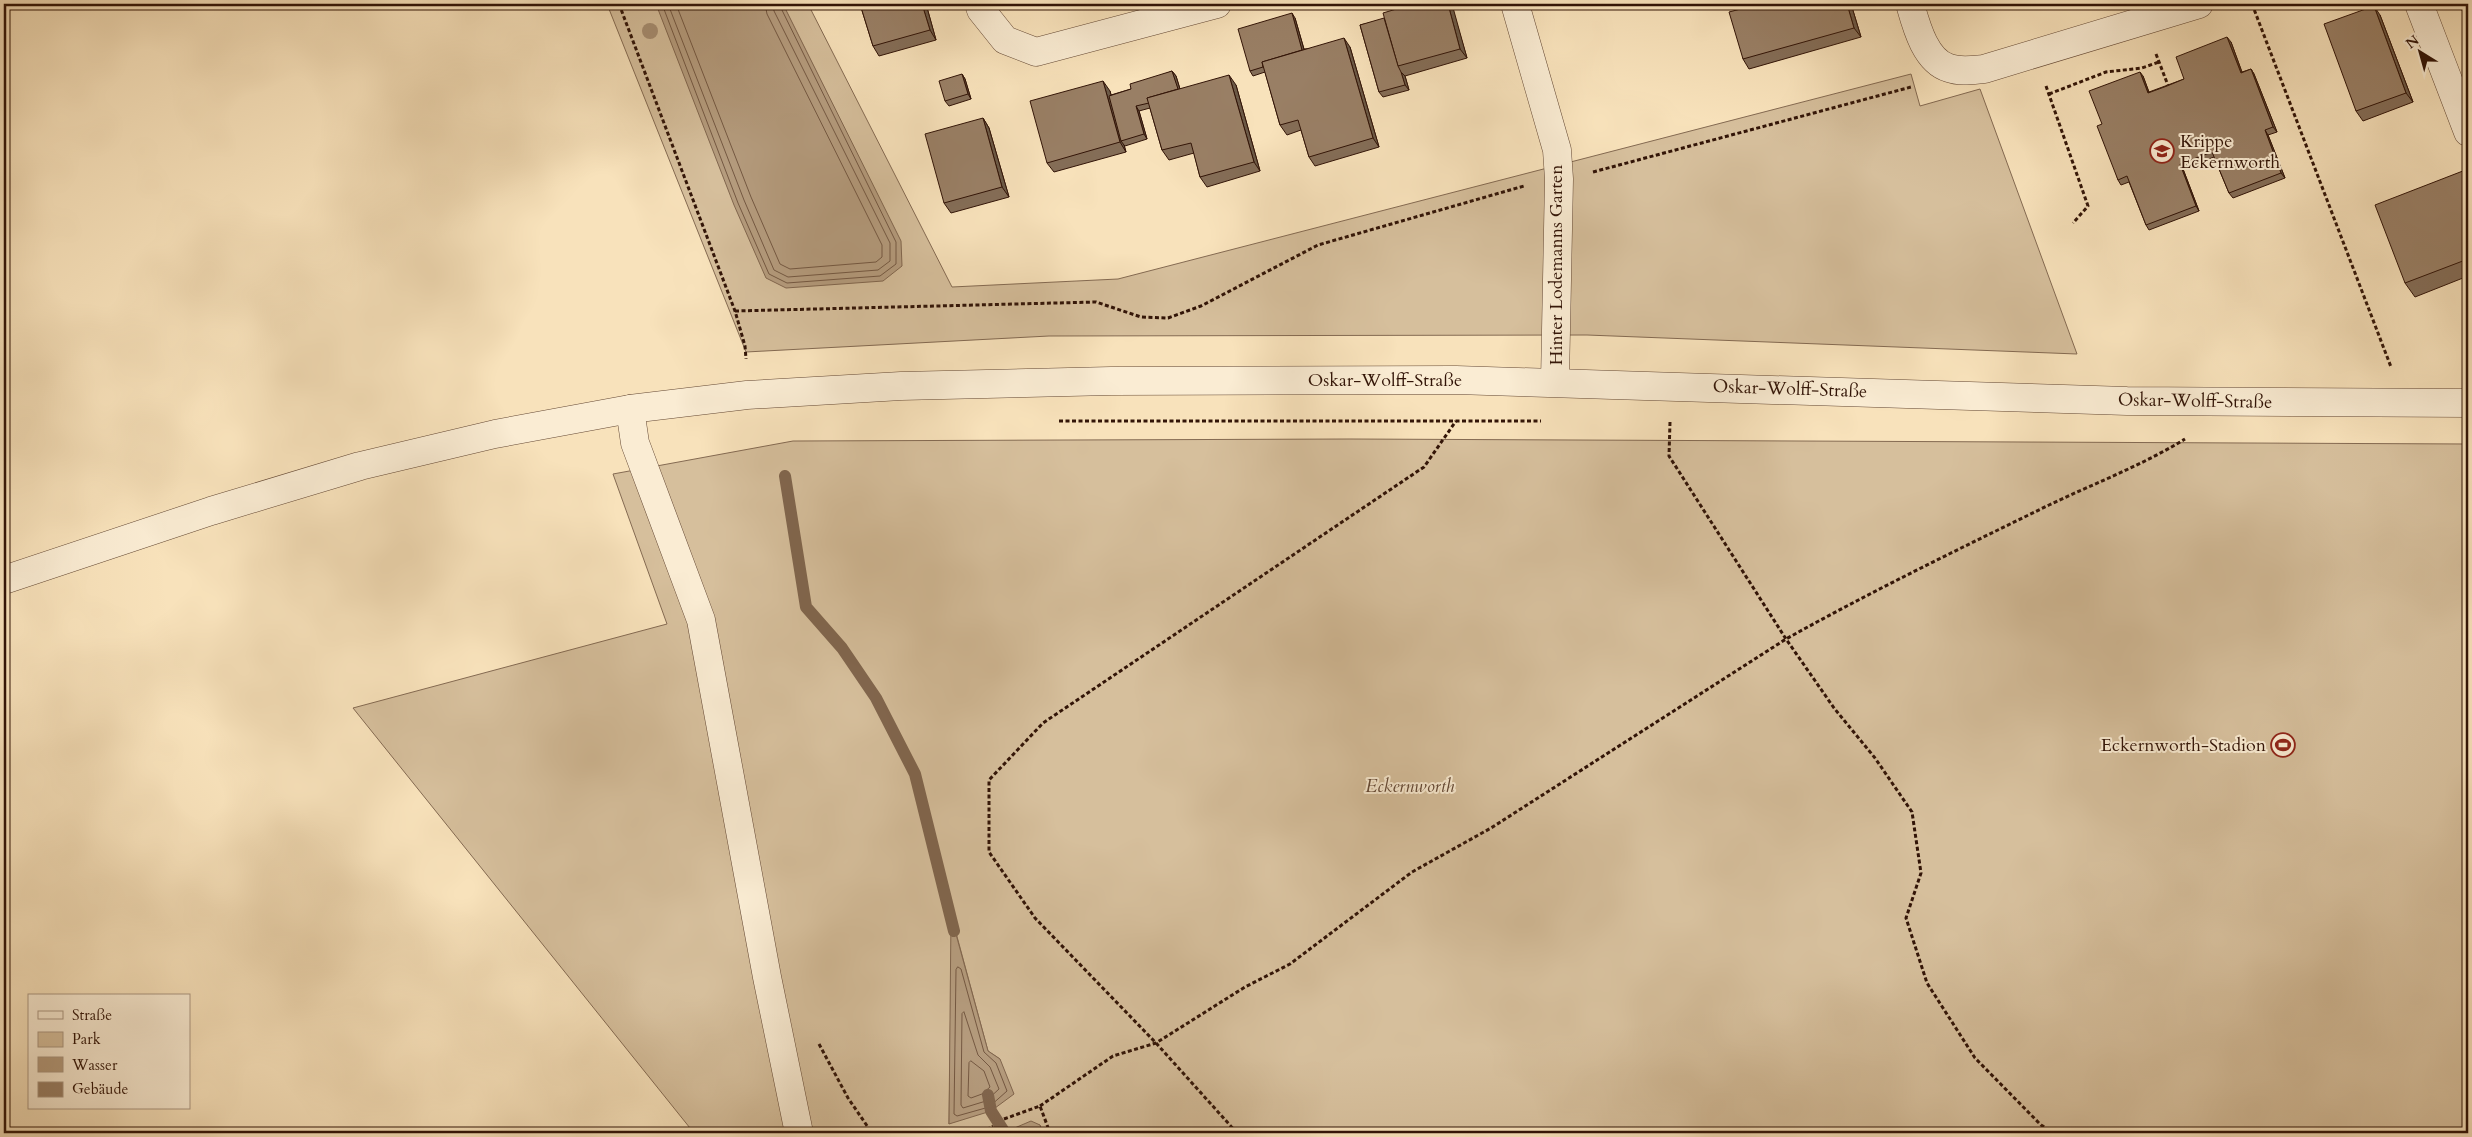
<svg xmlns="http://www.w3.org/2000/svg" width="2472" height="1137" font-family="Cardo,serif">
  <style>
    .green { fill: #d6bf9c; stroke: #846a52; fill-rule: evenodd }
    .water { fill: #b59c7e; stroke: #81664e }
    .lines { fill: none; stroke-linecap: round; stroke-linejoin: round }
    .shore { stroke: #745842; stroke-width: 1 }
    .stream { stroke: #81664e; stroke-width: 12 }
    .minor-casing { stroke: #644834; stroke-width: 29 }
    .path { stroke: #321407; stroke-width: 3; stroke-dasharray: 4 2.5; stroke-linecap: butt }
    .minor { stroke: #faecd3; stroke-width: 28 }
    .tree { fill: #a68d71 }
    .wall { fill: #846d57; stroke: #321407 }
    .shaded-wall { fill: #6b5947; stroke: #321407 }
    .building { fill: #997f65; stroke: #321407 }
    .labels { text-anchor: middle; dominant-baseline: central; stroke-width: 4; stroke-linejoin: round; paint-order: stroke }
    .poi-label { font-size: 18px; fill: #321407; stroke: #faecd3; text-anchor: start }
    .street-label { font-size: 18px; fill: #321407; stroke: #faecd3 }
    .park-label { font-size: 18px; font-style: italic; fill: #634734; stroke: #faecd3 }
  </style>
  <rect width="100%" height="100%" fill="#f8e2bb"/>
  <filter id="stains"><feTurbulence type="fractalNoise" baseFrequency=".004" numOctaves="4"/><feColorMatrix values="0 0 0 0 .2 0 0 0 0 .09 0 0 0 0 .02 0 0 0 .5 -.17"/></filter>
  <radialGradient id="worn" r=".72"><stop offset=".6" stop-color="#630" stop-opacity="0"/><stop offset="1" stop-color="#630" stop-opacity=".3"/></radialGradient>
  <g class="green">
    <polygon points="607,4 808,4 952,287 1118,279 1911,74 1920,106 1980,89 2077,354 1587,335 1049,336 746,352"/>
    <path d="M1350,439L2468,444V1133H1043L1040,1125L1003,1133H694L353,708L667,624L613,474L793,441ZM952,918L988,1051L1000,1059L949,1124Z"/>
  </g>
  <g class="water">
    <polygon points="656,4 783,4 901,241 902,266 883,281 786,288 766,278 734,205"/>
    <polygon points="951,916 988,1051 1000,1059 1014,1094 991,1111 949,1124"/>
    <polygon points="1031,1121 1040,1125 1043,1133 1003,1133"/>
  </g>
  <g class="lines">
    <g class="shore">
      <polyline points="662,4 738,203 769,274 787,283 880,276 896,264 896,242 779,4"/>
      <polyline points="668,4 744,200 774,270 788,277 878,270 890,261 890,243 774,11 773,4"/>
      <polyline points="676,4 751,197 780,264 790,269 876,262 882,257 882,245 767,14 765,4"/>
      <polygon points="958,967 961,969 984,1052 996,1063 1007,1091 989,1107 957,1116 954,1114 956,970"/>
      <polygon points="964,1012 978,1055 990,1067 999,1089 986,1101 963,1108 961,1105 962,1014"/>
      <polygon points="971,1061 984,1071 990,1087 982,1094 971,1098 968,1096 969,1063"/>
    </g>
    <g class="stream">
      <polyline points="785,476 806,607 842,648 876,698 915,774 954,931"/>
      <polyline points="988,1095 991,1111 1005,1133"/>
    </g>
    <g class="minor-casing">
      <g id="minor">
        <polyline points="979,4 981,10 1005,40 1036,52 1217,4"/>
        <polyline points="1515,4 1557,150 1559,179 1555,381"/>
        <path d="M1910,4C1916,25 1925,61 1949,68C1960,72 1972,70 1984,69L2199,4"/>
        <polyline points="2419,4 2468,132"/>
        <polyline points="630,409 635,443 701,620 767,977 799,1133"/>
        <polyline points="4,580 211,511 360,466 495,434 630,409 747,395 901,386 1111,381 1456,380 2127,401 2468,403"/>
      </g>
    </g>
    <g class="path">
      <polyline points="619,4 735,311 745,346 746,359"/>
      <polyline points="2252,4 2391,367"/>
      <polyline points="2156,54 2169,88"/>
      <polyline points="2046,86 2088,206 2073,223"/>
      <polyline points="2049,94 2106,72 2142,68 2159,62"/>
      <polyline points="1593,172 1911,87"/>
      <polyline points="735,311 1096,302 1141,317 1168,318 1201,306 1318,245 1524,186"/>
      <polyline points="1059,421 1541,421"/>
      <polyline points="1670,422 1669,456 1786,639 1834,708 1875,758 1912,812 1921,873 1906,918 1927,983 1975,1058 2041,1125 2054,1133"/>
      <polyline points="819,1044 848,1098 872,1133"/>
      <path d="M1040,1106L1113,1056L1156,1043L1245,987L1290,964L1412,872L1491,828L1786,639C1872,591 1961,548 2049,505C2095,483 2141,466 2185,439"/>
      <polyline points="1004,1119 1040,1106 1050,1133"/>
      <polyline points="981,1133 993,1126"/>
      <polyline points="1237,1133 1156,1043 1035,918 989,852 989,780 1043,723 1424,467 1456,421"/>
    </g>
    <use href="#minor" class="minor"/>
  </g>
  <circle class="tree" cx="650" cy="31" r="8"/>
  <g class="wall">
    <polygon points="860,4 926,4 936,40 879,56 873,46"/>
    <polygon points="1451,4 1467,58 1405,76 1409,90 1383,97 1379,92 1360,25"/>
    <polygon points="1760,4 1851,4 1861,37 1749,69 1743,59"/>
    <polygon points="2380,15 2413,102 2363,121 2356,111"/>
    <polygon points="1295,18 1304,49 1350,47 1379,147 1315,166 1309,157 1301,130 1287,135 1280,125 1265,72 1253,76 1250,71"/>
    <polygon points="2231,42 2242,72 2251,69 2254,74 2277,132 2268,135 2285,178 2233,198 2229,193 2214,157 2183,169 2199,211 2149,230 2146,225 2129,182 2121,185 2118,180 2102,124 2143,76 2149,92 2184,79"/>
    <polygon points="1172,71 1176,76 1180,89 1236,85 1260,171 1207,187 1200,177 1194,153 1169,160 1162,150 1150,108 1139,111 1147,139 1125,146 1124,145 1126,152 1054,172 1047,163 1110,91 1111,95 1131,89"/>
    <polygon points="962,74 965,79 971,99 949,106 945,101"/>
    <polygon points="983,118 989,128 1009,197 951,213 944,203"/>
    <polygon points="2468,169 2468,276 2415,297 2405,283"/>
  </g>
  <g class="shaded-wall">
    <polygon points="922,4 926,4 936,40 930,30"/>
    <polygon points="1448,4 1452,4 1467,58 1460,49"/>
    <polygon points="1847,4 1851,4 1861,37 1854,28"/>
    <polygon points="2374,6 2380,15 2413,102 2406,93"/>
    <polygon points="1292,13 1295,18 1307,60 1303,55"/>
    <polygon points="2227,37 2231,42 2244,78 2241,73"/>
    <polygon points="1344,38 1350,47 1379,147 1373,138"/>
    <polygon points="2251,69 2254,74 2277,132 2273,127"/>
    <polygon points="1172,71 1176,76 1183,99 1179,95"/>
    <polygon points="1401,72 1405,76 1409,90 1405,85"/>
    <polygon points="2140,72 2143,76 2151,98 2148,93"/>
    <polygon points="962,74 965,79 971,99 968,94"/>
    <polygon points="1229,75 1236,85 1260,171 1254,162"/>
    <polygon points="1103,81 1110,91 1123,140 1121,141 1124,145 1126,152 1120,142"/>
    <polygon points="1136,106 1139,111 1147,139 1144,134"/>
    <polygon points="983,118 989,128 1009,197 1002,187"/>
    <polygon points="2265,130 2268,135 2285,178 2281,173"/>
    <polygon points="2180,164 2183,169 2199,211 2196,206"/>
  </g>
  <g class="building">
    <polygon points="860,4 922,4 930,30 873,46"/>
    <polygon points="1413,4 1448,4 1460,49 1398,66 1383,13"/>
    <polygon points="1760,4 1847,4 1854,28 1743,59 1729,12"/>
    <polygon points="2468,5 2468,27 2461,7"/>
    <polygon points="2374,6 2406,93 2356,111 2324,24"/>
    <polygon points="1292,13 1302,50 1262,62 1263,67 1250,71 1238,29"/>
    <polygon points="1384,18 1398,66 1401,72 1405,85 1379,92 1360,25"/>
    <polygon points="2227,37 2241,73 2251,69 2273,127 2265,130 2281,173 2229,193 2212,152 2180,164 2196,206 2146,225 2127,176 2118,180 2097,126 2102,124 2089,91 2140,72 2148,93 2167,86 2184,79 2176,57"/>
    <polygon points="1344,38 1373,138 1309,157 1298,120 1280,125 1262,62"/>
    <polygon points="1172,71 1178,89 1147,98 1149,103 1136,106 1144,134 1121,141 1109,96 1131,89 1130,84"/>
    <polygon points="962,74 968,94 945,101 939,81"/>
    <polygon points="1229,75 1254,162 1200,177 1191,143 1162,150 1147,98"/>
    <polygon points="1103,81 1120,142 1047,163 1030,101"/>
    <polygon points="983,118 1002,187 944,203 925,134"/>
    <polygon points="2468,169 2468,259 2405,283 2375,205"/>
  </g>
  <defs>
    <g id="school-ring" transform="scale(1.25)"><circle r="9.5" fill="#faecd3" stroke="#8f2418" stroke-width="1.5"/><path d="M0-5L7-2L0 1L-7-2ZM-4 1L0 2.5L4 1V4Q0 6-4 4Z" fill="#8f2418"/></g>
    <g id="stadium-ring" transform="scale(1.25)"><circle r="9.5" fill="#faecd3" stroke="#8f2418" stroke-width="1.5"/><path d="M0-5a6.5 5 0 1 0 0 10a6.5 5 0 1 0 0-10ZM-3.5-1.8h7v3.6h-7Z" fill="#8f2418"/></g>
  </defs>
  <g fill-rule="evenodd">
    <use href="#school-ring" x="2162" y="151"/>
    <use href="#stadium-ring" x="2283" y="745"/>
  </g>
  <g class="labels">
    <g class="poi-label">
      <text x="2180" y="141">Krippe<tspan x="2180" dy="21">Eckernworth</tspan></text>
      <text x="2266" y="745" text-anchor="end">Eckernworth-Stadion</text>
    </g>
    <g class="street-label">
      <text transform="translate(1556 265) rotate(-90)">Hinter Lodemanns Garten</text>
      <text x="1385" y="380">Oskar-Wolff-Straße</text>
      <text transform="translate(1790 389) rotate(2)">Oskar-Wolff-Straße</text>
      <text transform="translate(2195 401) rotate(1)">Oskar-Wolff-Straße</text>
    </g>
    <g class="park-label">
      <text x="1410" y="786">Eckernworth</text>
    </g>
  </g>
  <rect width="2472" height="1137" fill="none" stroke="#f8e2bb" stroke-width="20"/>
  <rect x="5" y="5" width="2462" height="1127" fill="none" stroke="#321407" stroke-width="2.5"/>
  <rect x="10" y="10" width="2452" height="1117" fill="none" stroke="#321407"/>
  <rect x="28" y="994" width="162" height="115" fill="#faecd3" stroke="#aa9681"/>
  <rect x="38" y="1011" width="25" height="8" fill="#faecd3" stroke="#aa9681"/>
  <text x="72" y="1020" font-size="15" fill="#321407">Straße</text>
  <rect x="38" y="1032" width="25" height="15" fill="#d6bf9c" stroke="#aa9681"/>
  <text x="72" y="1044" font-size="15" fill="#321407">Park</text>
  <rect x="38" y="1057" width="25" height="15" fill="#b59c7e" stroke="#aa9681"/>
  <text x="72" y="1070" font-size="15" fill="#321407">Wasser</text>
  <rect x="38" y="1082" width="25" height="15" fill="#997f65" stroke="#aa9681"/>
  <text x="72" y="1094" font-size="15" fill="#321407">Gebäude</text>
  <g transform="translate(2420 52) rotate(323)" stroke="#faecd3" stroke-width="4" paint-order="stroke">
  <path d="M0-4L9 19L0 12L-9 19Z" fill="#321407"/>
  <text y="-8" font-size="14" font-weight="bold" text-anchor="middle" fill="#321407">N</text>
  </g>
  <rect width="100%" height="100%" filter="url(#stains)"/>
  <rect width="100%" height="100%" fill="url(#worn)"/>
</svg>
